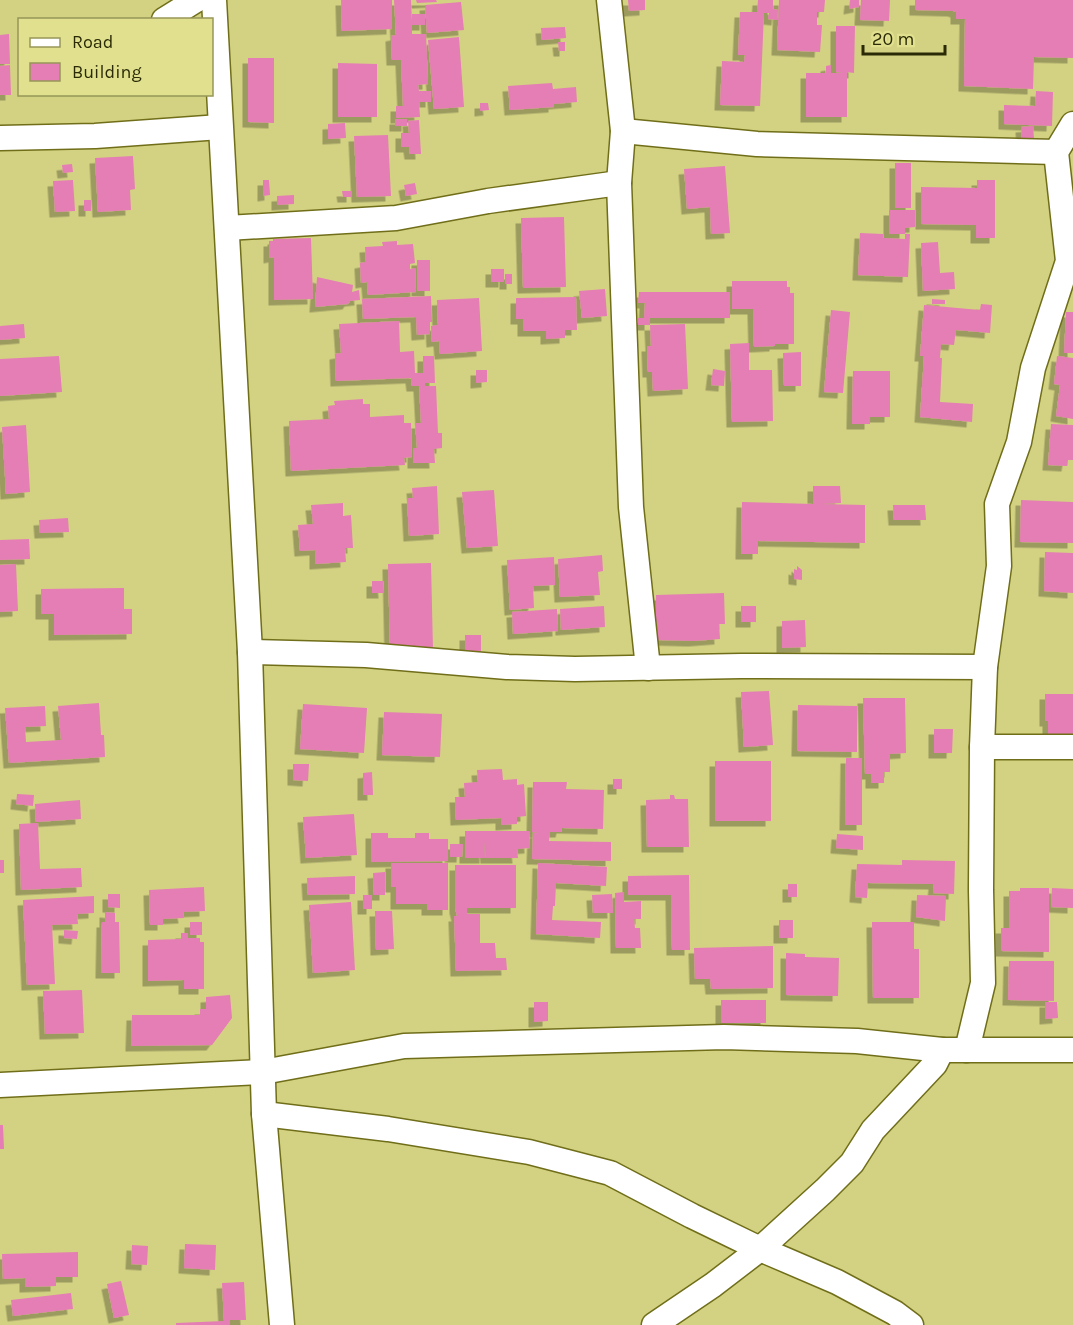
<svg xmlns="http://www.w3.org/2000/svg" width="1073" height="1325" font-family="Karla,sans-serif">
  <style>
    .building { fill: #e57eb4; filter: url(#shadow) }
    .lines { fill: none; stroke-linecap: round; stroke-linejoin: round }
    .street-casing { stroke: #706e19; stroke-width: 27 }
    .street { stroke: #fff; stroke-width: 24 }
  </style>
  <defs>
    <filter id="shadow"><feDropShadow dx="-5.5" dy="5.5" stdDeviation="0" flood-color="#0004"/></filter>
  </defs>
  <rect width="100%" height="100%" fill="#d3d282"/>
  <g class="building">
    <polygon points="341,0 392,0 392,29 342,31"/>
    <polygon points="394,0 411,0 412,22 412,14 425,14 425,25 412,25 412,34 426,34 428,84 418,85 419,91 431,91 431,102 419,102 420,117 396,118 396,106 403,106 401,60 392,60 391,36 396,35"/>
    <polygon points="416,0 436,0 437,2 417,3"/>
    <polygon points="628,0 645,0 645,10 629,11"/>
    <polygon points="758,0 773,0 773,9 778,10 777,20 768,19 769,13 764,13 760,106 720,105 722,61 744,62 745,55 738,55 740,12 757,12"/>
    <polygon points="779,0 825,0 824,12 817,12 817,25 822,25 820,52 777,50"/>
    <polygon points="850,0 859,0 859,7 849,9"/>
    <polygon points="861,0 890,0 889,21 860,20"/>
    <polygon points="915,0 1073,0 1073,58 1034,57 1033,89 964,86 965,19 956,19 956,12 953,11 915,10"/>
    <polygon points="461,2 464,30 427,33 425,5"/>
    <polygon points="836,26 855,26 854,73 847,72 847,117 806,117 806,73 826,73 826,66 831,65 831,73 843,73 836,72"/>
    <polygon points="565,27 566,38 542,40 541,28"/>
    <polygon points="9,34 10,64 0,64 0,35"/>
    <polygon points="459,37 464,107 434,109 428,40"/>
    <polygon points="558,42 565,42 565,51 559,51"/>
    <polygon points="248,58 274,58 274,123 248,122"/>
    <polygon points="338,63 377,64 377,117 338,117"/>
    <polygon points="10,65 11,95 0,95 0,66"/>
    <polygon points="552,83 553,89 576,87 577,102 554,104 554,107 510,110 508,86"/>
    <polygon points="1036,91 1053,92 1052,126 1004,124 1004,105 1035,106"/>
    <polygon points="480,103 488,103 489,110 480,111"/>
    <rect x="395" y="119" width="12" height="7"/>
    <polygon points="419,120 421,154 410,154 409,147 401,147 401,133 409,133 408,121"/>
    <polygon points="345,123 346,138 328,139 328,124"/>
    <polygon points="1033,126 1034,139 1022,140 1021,127"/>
    <polygon points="388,135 391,196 357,197 354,136"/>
    <polygon points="133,156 135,189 130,190 131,210 98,212 95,158"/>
    <rect x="895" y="163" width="16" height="45"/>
    <polygon points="72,164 73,172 63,173 62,165"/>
    <polygon points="725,166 730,233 711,234 710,207 687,209 684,169"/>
    <polygon points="73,180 75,211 55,212 53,181"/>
    <polygon points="263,180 269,180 270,195 263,196"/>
    <polygon points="977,180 995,180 995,238 976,238 976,225 921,224 921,187 977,188"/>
    <polygon points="415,183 417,194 406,196 404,185"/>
    <polygon points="342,191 352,191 352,197 343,197"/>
    <polygon points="294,195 294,204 277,205 277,196"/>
    <rect x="84" y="200" width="7" height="11"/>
    <polygon points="889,210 915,210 915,227 905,228 905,234 889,234"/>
    <polygon points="564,217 566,287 523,288 521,218"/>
    <polygon points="860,233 883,234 883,238 905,239 905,234 910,234 908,277 858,275"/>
    <polygon points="311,238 313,299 274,300 274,257 269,258 269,241 273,241 273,239"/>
    <polygon points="397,241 397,245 413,244 415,263 410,264 410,269 415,268 416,292 368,295 367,282 361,283 360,263 366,262 365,247 383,246 382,242"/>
    <polygon points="938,242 940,273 954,272 955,289 923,291 921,243"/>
    <rect x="417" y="260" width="13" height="31"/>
    <rect x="491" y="269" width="13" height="13"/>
    <rect x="505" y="274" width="7" height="10"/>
    <polygon points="317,277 353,285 352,292 359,290 360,300 350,301 348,304 315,307"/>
    <polygon points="732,281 787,281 787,287 790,287 790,293 794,293 794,344 775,344 775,346 754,347 753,309 732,309"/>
    <polygon points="605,289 607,316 582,318 579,291"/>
    <polygon points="639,292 730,292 730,318 650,318 650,325 638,325 638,318 644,318 645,303 638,303"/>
    <polygon points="431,296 432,322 430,322 430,334 417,335 416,317 363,319 362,299"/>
    <polygon points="576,297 577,330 565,330 565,338 546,339 546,331 523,331 523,319 516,319 516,298"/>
    <polygon points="479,298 482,351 440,354 439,341 432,342 431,326 438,325 437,300"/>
    <polygon points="932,299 945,300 945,304 932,304"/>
    <polygon points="981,304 992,305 990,333 956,330 954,345 941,344 940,358 942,358 940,402 973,404 972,422 920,417 924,356 920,356 924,305 980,310"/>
    <polygon points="831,310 850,312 843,393 824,392"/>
    <polygon points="1066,312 1073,312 1073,353 1064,353"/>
    <polygon points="399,321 400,352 414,351 415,373 423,373 423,356 434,356 435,383 425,383 425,386 436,386 438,433 442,433 442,448 434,449 435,463 413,463 413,448 417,448 415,423 421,423 419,386 412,386 411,378 336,381 335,354 341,353 339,324"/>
    <polygon points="24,324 25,338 0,340 0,326"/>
    <polygon points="685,324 688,389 653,391 652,372 648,372 647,346 651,346 650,325"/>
    <polygon points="749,343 749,370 772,370 773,421 732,422 730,344"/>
    <polygon points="801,352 801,386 784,386 783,353"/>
    <polygon points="59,356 62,392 0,396 0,359"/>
    <polygon points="1057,356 1073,358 1073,419 1056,416 1060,385 1054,384"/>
    <polygon points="713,369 725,371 724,386 711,385"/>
    <polygon points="476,370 487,370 487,382 476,383"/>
    <polygon points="853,371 890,371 890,417 870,417 870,424 852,424"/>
    <polygon points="363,399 363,404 370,404 370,417 404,415 404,423 411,423 412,457 404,458 405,465 291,471 289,421 329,419 328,406 335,405 334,401"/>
    <polygon points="1051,424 1073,425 1073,460 1068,460 1067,466 1048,465"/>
    <polygon points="26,425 30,492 6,494 2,427"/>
    <polygon points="437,486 439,534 409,536 407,498 413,498 412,488"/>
    <polygon points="813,486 840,486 841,503 821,504 865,505 865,543 758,541 758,554 741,554 742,502 813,504"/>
    <polygon points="494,490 498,546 467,548 462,492"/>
    <polygon points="1021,500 1073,502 1073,543 1020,542"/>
    <polygon points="343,503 343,516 351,515 353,548 345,548 346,562 315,564 315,550 300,551 298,525 313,524 311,505"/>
    <polygon points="893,505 925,505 926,520 894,520"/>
    <polygon points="68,518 69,532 40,533 39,520"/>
    <polygon points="29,539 30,559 0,560 0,540"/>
    <polygon points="1045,552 1073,553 1073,593 1044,591"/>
    <polygon points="602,555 603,571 598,572 600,595 560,597 558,559"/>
    <polygon points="554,557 555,585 533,586 534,608 510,610 507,560"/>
    <polygon points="431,563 433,650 390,651 388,564"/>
    <polygon points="16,564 18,611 0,612 0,565"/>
    <polygon points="797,566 802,570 802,580 794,579 794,569 797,570"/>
    <polygon points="372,581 383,581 384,593 372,593"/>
    <polygon points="124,588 124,609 132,609 132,634 54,635 54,614 41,614 41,589"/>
    <polygon points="724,593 725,624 719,624 720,639 694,641 656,640 656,595"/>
    <polygon points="604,606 605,627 561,630 560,609"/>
    <rect x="741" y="606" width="15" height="16"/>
    <polygon points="557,609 558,631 513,634 512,612"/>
    <polygon points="805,620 806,647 782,648 782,621"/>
    <polygon points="465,635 481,635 481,653 465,652"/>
    <polygon points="769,691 773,745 744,747 741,692"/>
    <polygon points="1045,694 1073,694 1073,735 1048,735 1048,721 1045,721"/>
    <polygon points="863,698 905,698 906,753 890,754 890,772 884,772 884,783 871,783 871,774 865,774"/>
    <polygon points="99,703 101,735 104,735 105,757 9,763 5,708 45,706 46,726 25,727 26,742 61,740 58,706"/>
    <polygon points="303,704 367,708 364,753 300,749"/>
    <polygon points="798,705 857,706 857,752 797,751"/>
    <polygon points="384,712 442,714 440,757 382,755"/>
    <polygon points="934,729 953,729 952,753 934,753"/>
    <polygon points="846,758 862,758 862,825 845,825"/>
    <rect x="715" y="761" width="56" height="60"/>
    <polygon points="293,764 309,764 308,781 293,780"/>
    <polygon points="502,769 503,780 517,779 517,785 524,784 526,816 517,817 517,824 501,825 501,818 456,820 455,797 465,797 464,783 478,782 477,770"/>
    <polygon points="372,772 373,795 363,795 363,773"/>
    <rect x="613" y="779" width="9" height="10"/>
    <polygon points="533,782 567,782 566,789 604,790 603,829 562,828 561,832 550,832 549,841 611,842 611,861 532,859 533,833 539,833 532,832"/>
    <polygon points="17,794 34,795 33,806 16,804"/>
    <polygon points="670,795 674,795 675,799 688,799 689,847 647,847 646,800 670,799"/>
    <polygon points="80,800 81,819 36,822 35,804"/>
    <polygon points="354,814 357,855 306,858 303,817"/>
    <polygon points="38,823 40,869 81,868 82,887 21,890 19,824"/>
    <polygon points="465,831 529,831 530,848 517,849 518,858 486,858 484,841 485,858 465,858"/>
    <polygon points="371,833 388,833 388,838 415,838 415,833 429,833 429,839 448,839 448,861 371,862"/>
    <polygon points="837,834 863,836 863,850 836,848"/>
    <polygon points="450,844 463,844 462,857 450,857"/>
    <rect x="0" y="860" width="4" height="13"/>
    <polygon points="902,860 955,861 954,894 933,893 934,884 868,883 867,898 855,897 857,864 902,865"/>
    <polygon points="391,863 448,863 448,910 427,910 427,904 396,904 396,887 391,887"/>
    <polygon points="538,863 607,867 606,886 556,883 555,906 553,906 552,920 601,922 600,938 536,934"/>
    <polygon points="455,865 516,865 516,908 467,908 467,914 480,914 480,943 495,943 496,958 506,958 507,970 456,971 454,916 457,916 455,908"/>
    <polygon points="385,872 385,895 374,895 373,873"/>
    <polygon points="689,875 690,950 672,950 671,895 628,895 628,876"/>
    <polygon points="355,876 355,894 308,895 307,878"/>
    <rect x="788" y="884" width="9" height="13"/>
    <polygon points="204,887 205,911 183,912 184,918 163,919 163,925 150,925 149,890"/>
    <polygon points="1020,888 1049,888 1049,952 1001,951 1001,928 1009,928 1009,891 1020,891"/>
    <polygon points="1052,888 1073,889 1073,908 1051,907"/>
    <polygon points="624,892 624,902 641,901 641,919 634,919 635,928 640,928 641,948 616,948 615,893"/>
    <polygon points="108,894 120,894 120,908 108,907"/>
    <polygon points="612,894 613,913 593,913 592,895"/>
    <rect x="363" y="895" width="9" height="14"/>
    <polygon points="917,895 946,896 945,921 916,917"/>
    <polygon points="94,896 94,913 77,914 78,924 52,925 55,984 27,985 23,900"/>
    <polygon points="351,902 355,970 313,973 309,905"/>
    <polygon points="375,911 392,911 394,949 376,950"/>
    <polygon points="105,912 115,913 115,922 119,922 120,973 101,973 102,922 105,922"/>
    <rect x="779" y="920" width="14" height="18"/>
    <rect x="190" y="922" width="12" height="13"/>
    <polygon points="872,922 914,922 914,949 919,949 919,998 873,998"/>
    <polygon points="64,930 78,931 77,939 64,938"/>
    <polygon points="181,933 188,933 188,938 200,938 200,942 204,942 204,989 184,989 184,980 148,981 148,940 181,939"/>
    <polygon points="773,946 773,988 711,989 710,979 695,979 694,948"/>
    <polygon points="786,953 805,954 805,957 839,958 838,996 786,995"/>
    <polygon points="1009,961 1054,961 1054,1001 1008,1000"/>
    <polygon points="82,990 84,1033 45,1034 43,991"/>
    <polygon points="230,995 232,1018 212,1045 131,1046 132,1015 200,1015 200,1009 206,1009 206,997"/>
    <rect x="721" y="1000" width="45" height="23"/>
    <polygon points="534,1002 548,1002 548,1021 534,1022"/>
    <polygon points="1045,1002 1057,1002 1058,1018 1045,1019"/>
    <polygon points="0,1125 3,1125 4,1149 0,1149"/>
    <polygon points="185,1244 216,1245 215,1270 184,1268"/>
    <polygon points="132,1245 148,1246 147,1265 131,1264"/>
    <polygon points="78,1252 78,1277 56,1277 56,1286 25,1287 25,1278 3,1279 2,1254"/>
    <polygon points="121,1281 129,1315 114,1318 107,1284"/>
    <polygon points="244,1282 246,1320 230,1320 230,1325 176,1325 176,1323 224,1321 222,1283"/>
    <polygon points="71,1293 73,1309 13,1316 11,1300"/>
  </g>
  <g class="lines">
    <g class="street-casing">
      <g id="street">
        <polyline points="214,0 250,652 264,1114 282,1325"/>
        <polyline points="609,0 623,131 619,183 631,507 648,668"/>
        <polyline points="164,20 196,0"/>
        <polyline points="623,131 757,144 1056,152"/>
        <polyline points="0,138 95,136 220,127"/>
        <polyline points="227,228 396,218 488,201 619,183"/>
        <polyline points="250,652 366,655 507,667 575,669 741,666 985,667"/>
        <polyline points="982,747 1073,747"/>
        <polyline points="967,1050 983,983 981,890 982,747 985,667 999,566 997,504 1019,442 1033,368 1068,261 1056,152 1073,124"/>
        <polyline points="0,1085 263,1072 404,1046 724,1037 857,1041 942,1050 1073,1050"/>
        <polyline points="264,1114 388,1129 529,1152 610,1173 692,1216 760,1249 837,1282 895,1313 911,1325"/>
        <polyline points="654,1325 713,1285 760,1249 825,1190 852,1163 873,1130 935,1064 942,1050"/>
      </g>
    </g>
    <use href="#street" class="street"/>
  </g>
  <rect x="18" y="18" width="195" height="78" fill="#e0e08e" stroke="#979758" stroke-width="1.5"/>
  <rect x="30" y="38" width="30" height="9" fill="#ffffff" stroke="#979758" stroke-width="1.5"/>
  <text x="72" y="48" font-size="18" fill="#2a2a07">Road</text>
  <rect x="30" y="63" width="30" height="18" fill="#e57eb4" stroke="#979758" stroke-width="1.5"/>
  <text x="72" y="78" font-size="18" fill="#2a2a07">Building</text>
  <path d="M863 45v9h82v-9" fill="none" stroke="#2a2a07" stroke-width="3"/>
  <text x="872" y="45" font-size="18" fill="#2a2a07" stroke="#e0e08e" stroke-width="4.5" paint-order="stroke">20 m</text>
</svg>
